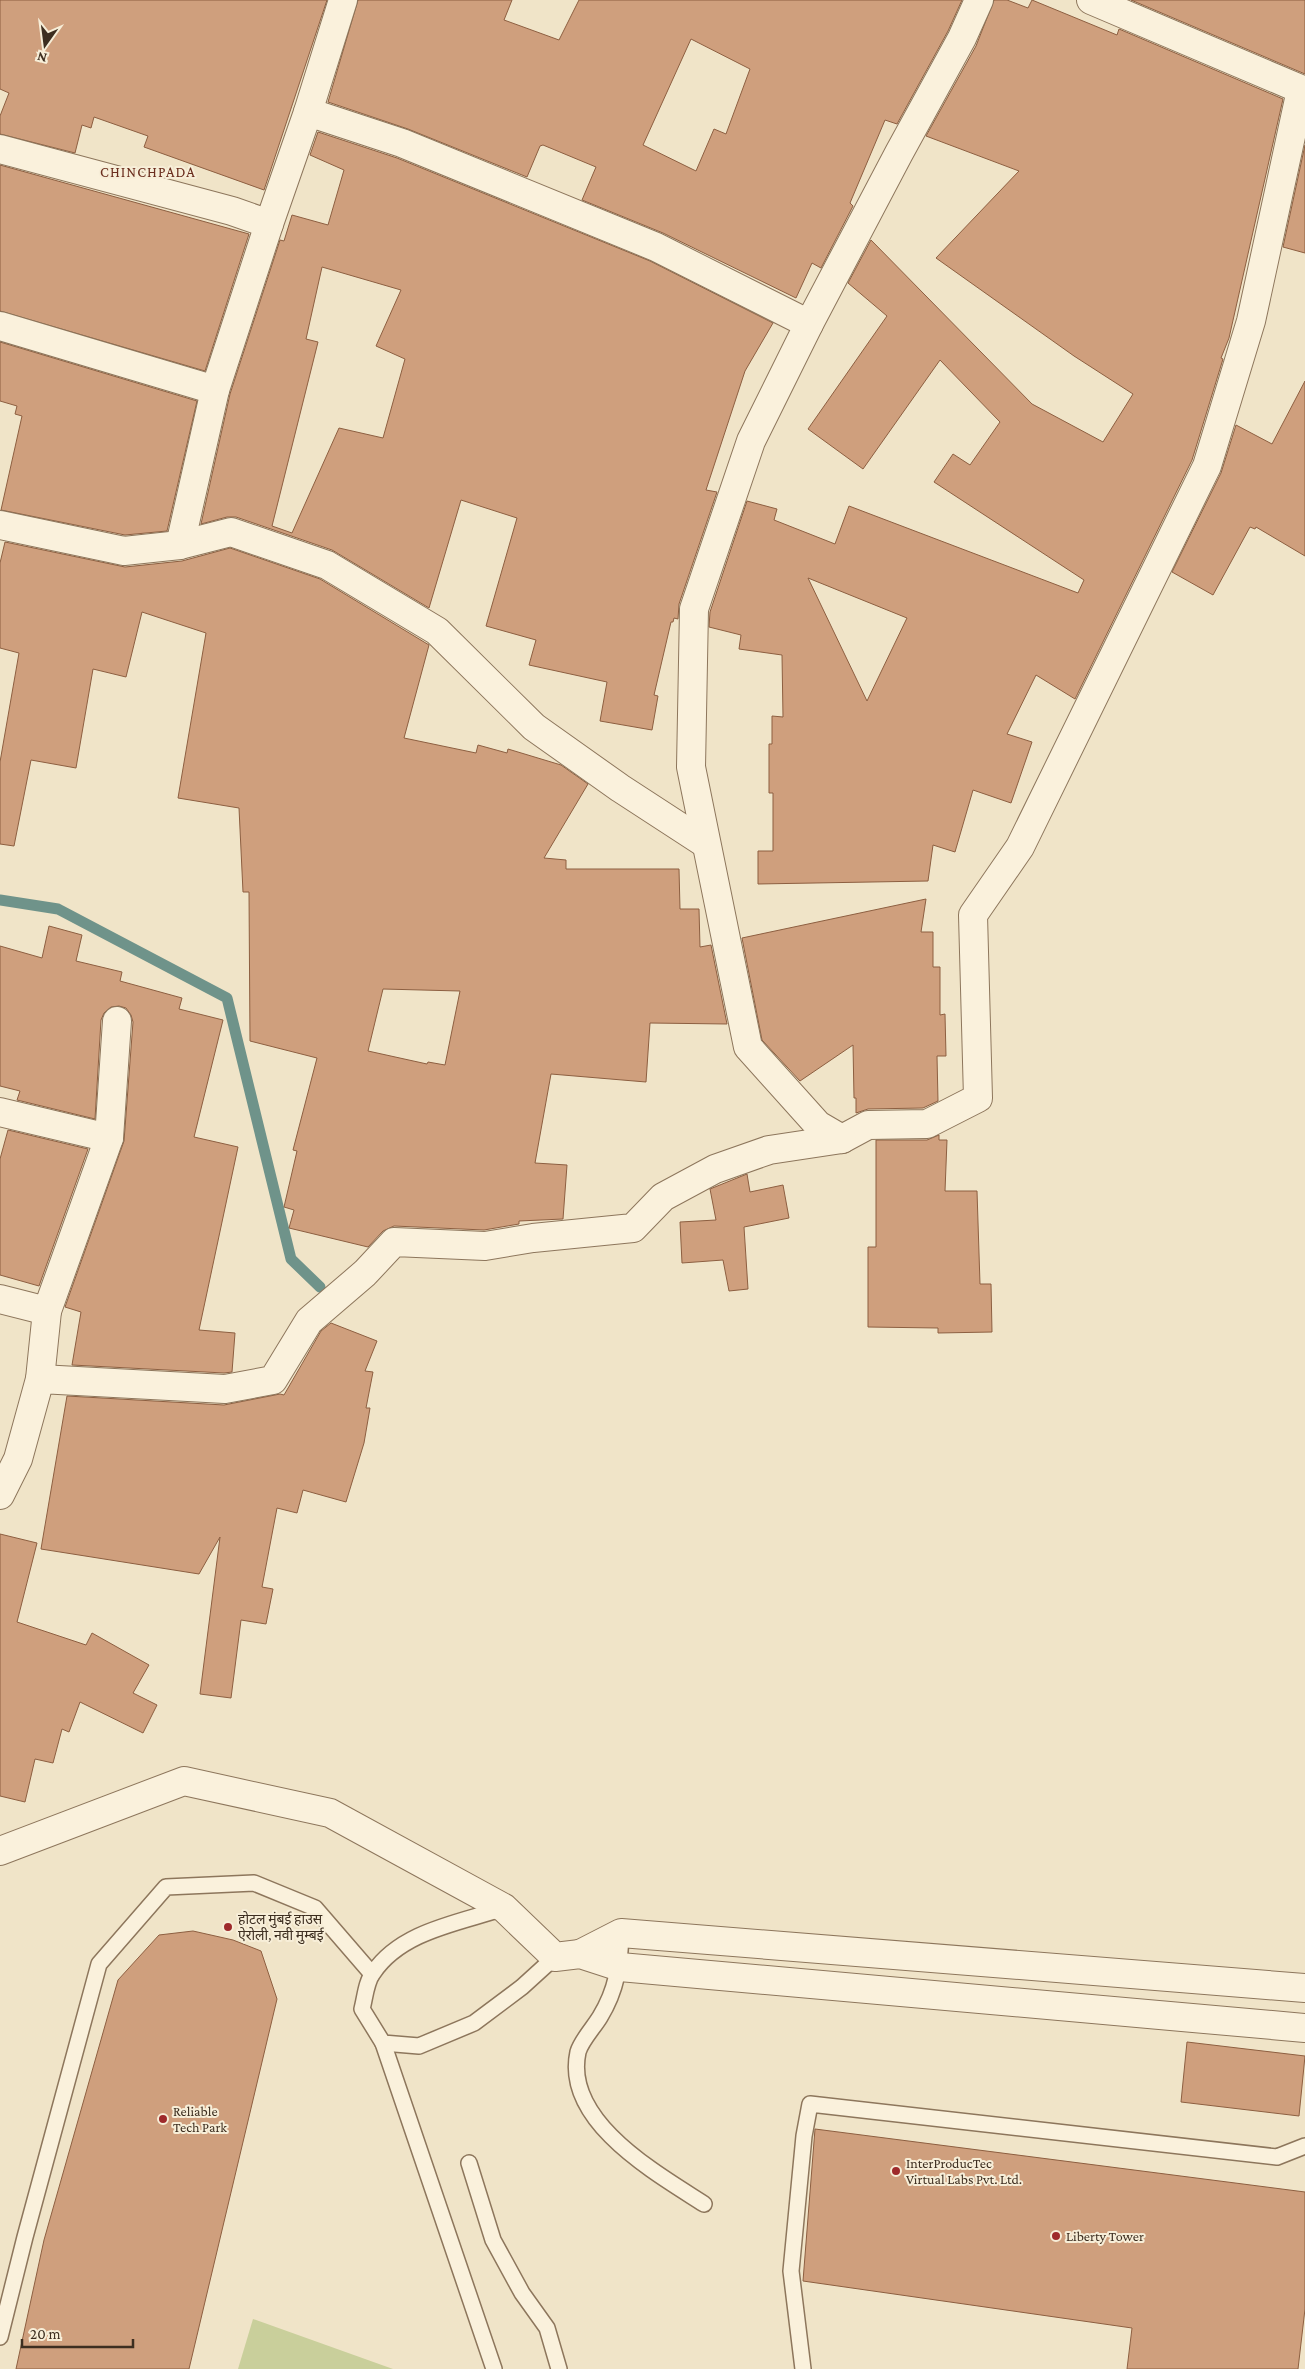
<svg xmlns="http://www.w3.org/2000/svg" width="1305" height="2369" font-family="'Crimson Pro','Noto Sans Devanagari',serif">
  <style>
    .green { fill: #c9cf9b }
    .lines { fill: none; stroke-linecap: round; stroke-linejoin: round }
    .stream { stroke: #6f938a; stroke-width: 11 }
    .building { fill: #cf9f7d; stroke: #8d5f41; fill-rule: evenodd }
    .lane-casing { stroke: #8d765c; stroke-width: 18 }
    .street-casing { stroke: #8d765c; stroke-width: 30 }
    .lane { stroke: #faf1dc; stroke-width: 15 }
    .street { stroke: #faf1dc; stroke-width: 28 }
    .poi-dot { fill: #9e2a2b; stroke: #f7eed8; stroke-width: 2 }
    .labels { text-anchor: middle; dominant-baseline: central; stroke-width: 4; stroke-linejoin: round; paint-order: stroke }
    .poi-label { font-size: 14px; fill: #3d2e20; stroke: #f7eed8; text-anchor: start }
    .neighbourhood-label { font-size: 15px; letter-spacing: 1px; fill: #6b2e1e; stroke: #f7eed8 }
  </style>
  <rect width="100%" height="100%" fill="#f0e4c8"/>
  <polygon class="green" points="253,2319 393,2369 238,2369"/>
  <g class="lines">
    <polyline class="stream" points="0,900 58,909 227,998 291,1259 320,1287"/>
  </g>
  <g class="building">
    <polygon points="0,0 327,0 264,190 144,147 148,136 94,117 91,128 82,125 75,153 0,134 0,116 9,93 0,89"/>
    <path d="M358,0H512L504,20L559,40L579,0H962L948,31L897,124L885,120L850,203L853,206L821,268L812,263L796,298L663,233L582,200L596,167L543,145L540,146L527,177L408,129L328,102ZM691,39L750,69L726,134L714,129L696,171L643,145Z"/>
    <path d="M994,0H1007L1028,8L1032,0L1117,35L1119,29L1283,99L1229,338L1221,358L1223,359L1192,460L1075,699L1036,675L1007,734L1032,742L1011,803L973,790L955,852L933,845L928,881L758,884V851H773V793H769V744H772V716L783,717L782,655L739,649L741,635L709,627L710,612L747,501L777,509L774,520L835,544L849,506L1078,593L1084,580L934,482L953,454L970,465L1000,422L940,360L863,469L808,429L887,316L848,283L871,240L1032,404L1103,442L1133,394L1074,356L936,258L1019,171L926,136L976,46ZM808,578L907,618L867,701Z"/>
    <polygon points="1131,0 1305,0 1305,74"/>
    <path d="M318,132L397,158L650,261L773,323L745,371L706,490L717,492L679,604L678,619L674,618L673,622H671L654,695L658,696L652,730L600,721L607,682L529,665L536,640L486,626L517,518L461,500L429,608L332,550L236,517H227L201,524L230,394L280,240L284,241L292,215L328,225L344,170L310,155ZM322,267L401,290L376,346L405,359L383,438L339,428L292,533L272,526L318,342L306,339Z"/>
    <polygon points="1305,145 1305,253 1283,247"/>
    <polygon points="0,165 249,234 205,371 0,311"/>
    <polygon points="0,342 197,401 167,531 125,535 1,510 22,416 15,414 17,406 0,401"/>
    <polygon points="1305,381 1305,556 1256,527 1255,529 1250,527 1213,595 1172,572 1221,473 1236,425 1272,444"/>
    <path d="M5,542L125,567L182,561L230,548L320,579L429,645L404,738L476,753L478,745L507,753L508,749L561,765L588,784L544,858L566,860V869H679L680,909H699L700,947L711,945L727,1024L650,1023L646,1082L551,1074L535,1163L567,1165L563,1219L519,1221V1224L484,1230L394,1226L383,1231L368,1247L289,1228L294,1210L284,1207L297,1151L293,1150L317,1058L250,1041L249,892H243L239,808L178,798L206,633L142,612L126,677L93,669L76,768L31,760L14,846L0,844V762L19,653L0,648V563ZM383,989L460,991L445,1065L428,1062L427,1064L368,1051Z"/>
    <polygon points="926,899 921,932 933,932 933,967 940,967 940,1015 945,1014 946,1056 937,1056 938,1101 923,1108 868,1109 856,1113 856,1098 854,1098 853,1045 800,1081 762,1040 742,938"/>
    <polygon points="49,926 82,935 76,961 122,972 120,981 182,998 179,1009 223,1020 194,1137 238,1147 199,1330 235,1333 232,1372 224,1373 72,1365 81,1312 65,1307 124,1141 133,1022 131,1015 126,1008 119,1006 111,1007 104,1013 101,1020 95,1119 17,1100 20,1091 0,1086 0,946 42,958"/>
    <polygon points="8,1130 88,1149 39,1286 0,1275 0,1159"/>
    <polygon points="939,1135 939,1140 947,1140 945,1191 977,1191 980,1284 991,1284 992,1332 938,1333 938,1328 868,1327 868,1247 876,1247 876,1140 927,1140"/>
    <polygon points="747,1174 750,1192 783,1185 789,1218 744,1227 748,1289 729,1291 723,1260 682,1263 680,1222 716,1220 710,1189"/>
    <polygon points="331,1323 377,1341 365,1371 373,1372 366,1408 370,1408 364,1443 346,1502 303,1490 297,1513 277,1508 262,1587 273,1589 266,1624 241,1620 231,1698 200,1694 220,1537 199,1574 41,1549 67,1396 224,1405 280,1394 284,1395 321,1331"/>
    <polygon points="0,1534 37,1543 17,1622 86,1645 92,1633 149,1665 133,1693 157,1705 143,1733 80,1702 69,1732 62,1729 53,1763 35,1759 25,1802 0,1796"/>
    <polygon points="193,1931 233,1940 261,1951 277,1999 189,2369 16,2369 44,2240 118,1980 159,1935"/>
    <polygon points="1187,2042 1305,2056 1299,2116 1181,2102"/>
    <polygon points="815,2129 1305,2192 1305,2309 1298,2369 1127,2369 1132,2328 803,2281"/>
  </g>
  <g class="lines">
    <g class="lane-casing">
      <g id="lane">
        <path d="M504,1908C459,1923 401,1931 373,1973C366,1982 365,1998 362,2009L383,2043L419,2046L474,2023L522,1987L555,1957"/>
        <path d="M621,1933C620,1965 617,1989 600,2017C594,2027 581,2041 578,2052C563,2121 656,2173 704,2204"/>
        <polyline points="383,2043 494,2369"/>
        <polyline points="469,2163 493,2240 522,2293 547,2328 559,2369"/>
        <polyline points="0,2337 25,2237 99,1964 166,1887 254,1883 315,1908 372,1974"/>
        <polyline points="803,2369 791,2271 804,2136 810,2104 1277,2157 1305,2146"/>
      </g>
    </g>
    <g class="street-casing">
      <g id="street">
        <polyline points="979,0 962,38 899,153 809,324 751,441 694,609 691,767 748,1047 818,1125 842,1139 868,1125 927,1124 978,1098 973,915 1020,847 1207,466 1251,321 1301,90"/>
        <polyline points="1091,0 1305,91"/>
        <polyline points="308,112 343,0"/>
        <polyline points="0,149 232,211 269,224 308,112 402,143 656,247 809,324"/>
        <polyline points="0,326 215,390"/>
        <polyline points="0,525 124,551 180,545 231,532 327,565 437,631 534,727 620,788 706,844"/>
        <polyline points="180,545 215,390 269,224"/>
        <polyline points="0,1112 109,1138"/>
        <polyline points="0,1299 47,1311"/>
        <polyline points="40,1379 47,1311 109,1138 117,1021"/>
        <polyline points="0,1495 18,1459 40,1379 225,1389 273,1380 309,1321 365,1273 394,1242 485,1246 533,1238 633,1228 663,1197 715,1169 769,1150 842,1139"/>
        <polyline points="0,1851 184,1781 330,1813 504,1908 555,1957 580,1954 620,1967 1305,2028"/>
        <polyline points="580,1954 621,1933 1305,1988"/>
      </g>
    </g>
    <use href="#lane" class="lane"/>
    <use href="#street" class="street"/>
  </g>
  <g class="poi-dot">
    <circle cx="228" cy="1927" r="5"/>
    <circle cx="163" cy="2119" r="5"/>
    <circle cx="896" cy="2171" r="5"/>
    <circle cx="1056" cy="2236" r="5"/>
  </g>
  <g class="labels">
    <g class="poi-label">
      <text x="238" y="1919">होटल मुंबई हाउस<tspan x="238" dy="16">ऐरोली, नवी मुम्बई</tspan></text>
      <text x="173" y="2111">Reliable<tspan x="173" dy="16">Tech Park</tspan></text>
      <text x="906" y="2163">InterProducTec<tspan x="906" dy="16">Virtual Labs Pvt. Ltd.</tspan></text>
      <text x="1066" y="2236">Liberty Tower</text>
    </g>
    <g class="neighbourhood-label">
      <text x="148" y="172">CHINCHPADA</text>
    </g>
  </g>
  <g transform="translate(45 45) rotate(194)" stroke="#f7eed8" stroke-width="4" paint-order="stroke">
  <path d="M0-4L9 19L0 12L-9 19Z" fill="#3d2e20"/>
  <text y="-8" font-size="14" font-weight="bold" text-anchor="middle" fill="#3d2e20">N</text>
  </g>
  <path d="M22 2339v8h111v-8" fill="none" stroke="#3d2e20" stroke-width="2.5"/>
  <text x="30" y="2339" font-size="15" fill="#3d2e20" stroke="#f7eed8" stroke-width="4" paint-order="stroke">20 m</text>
</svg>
